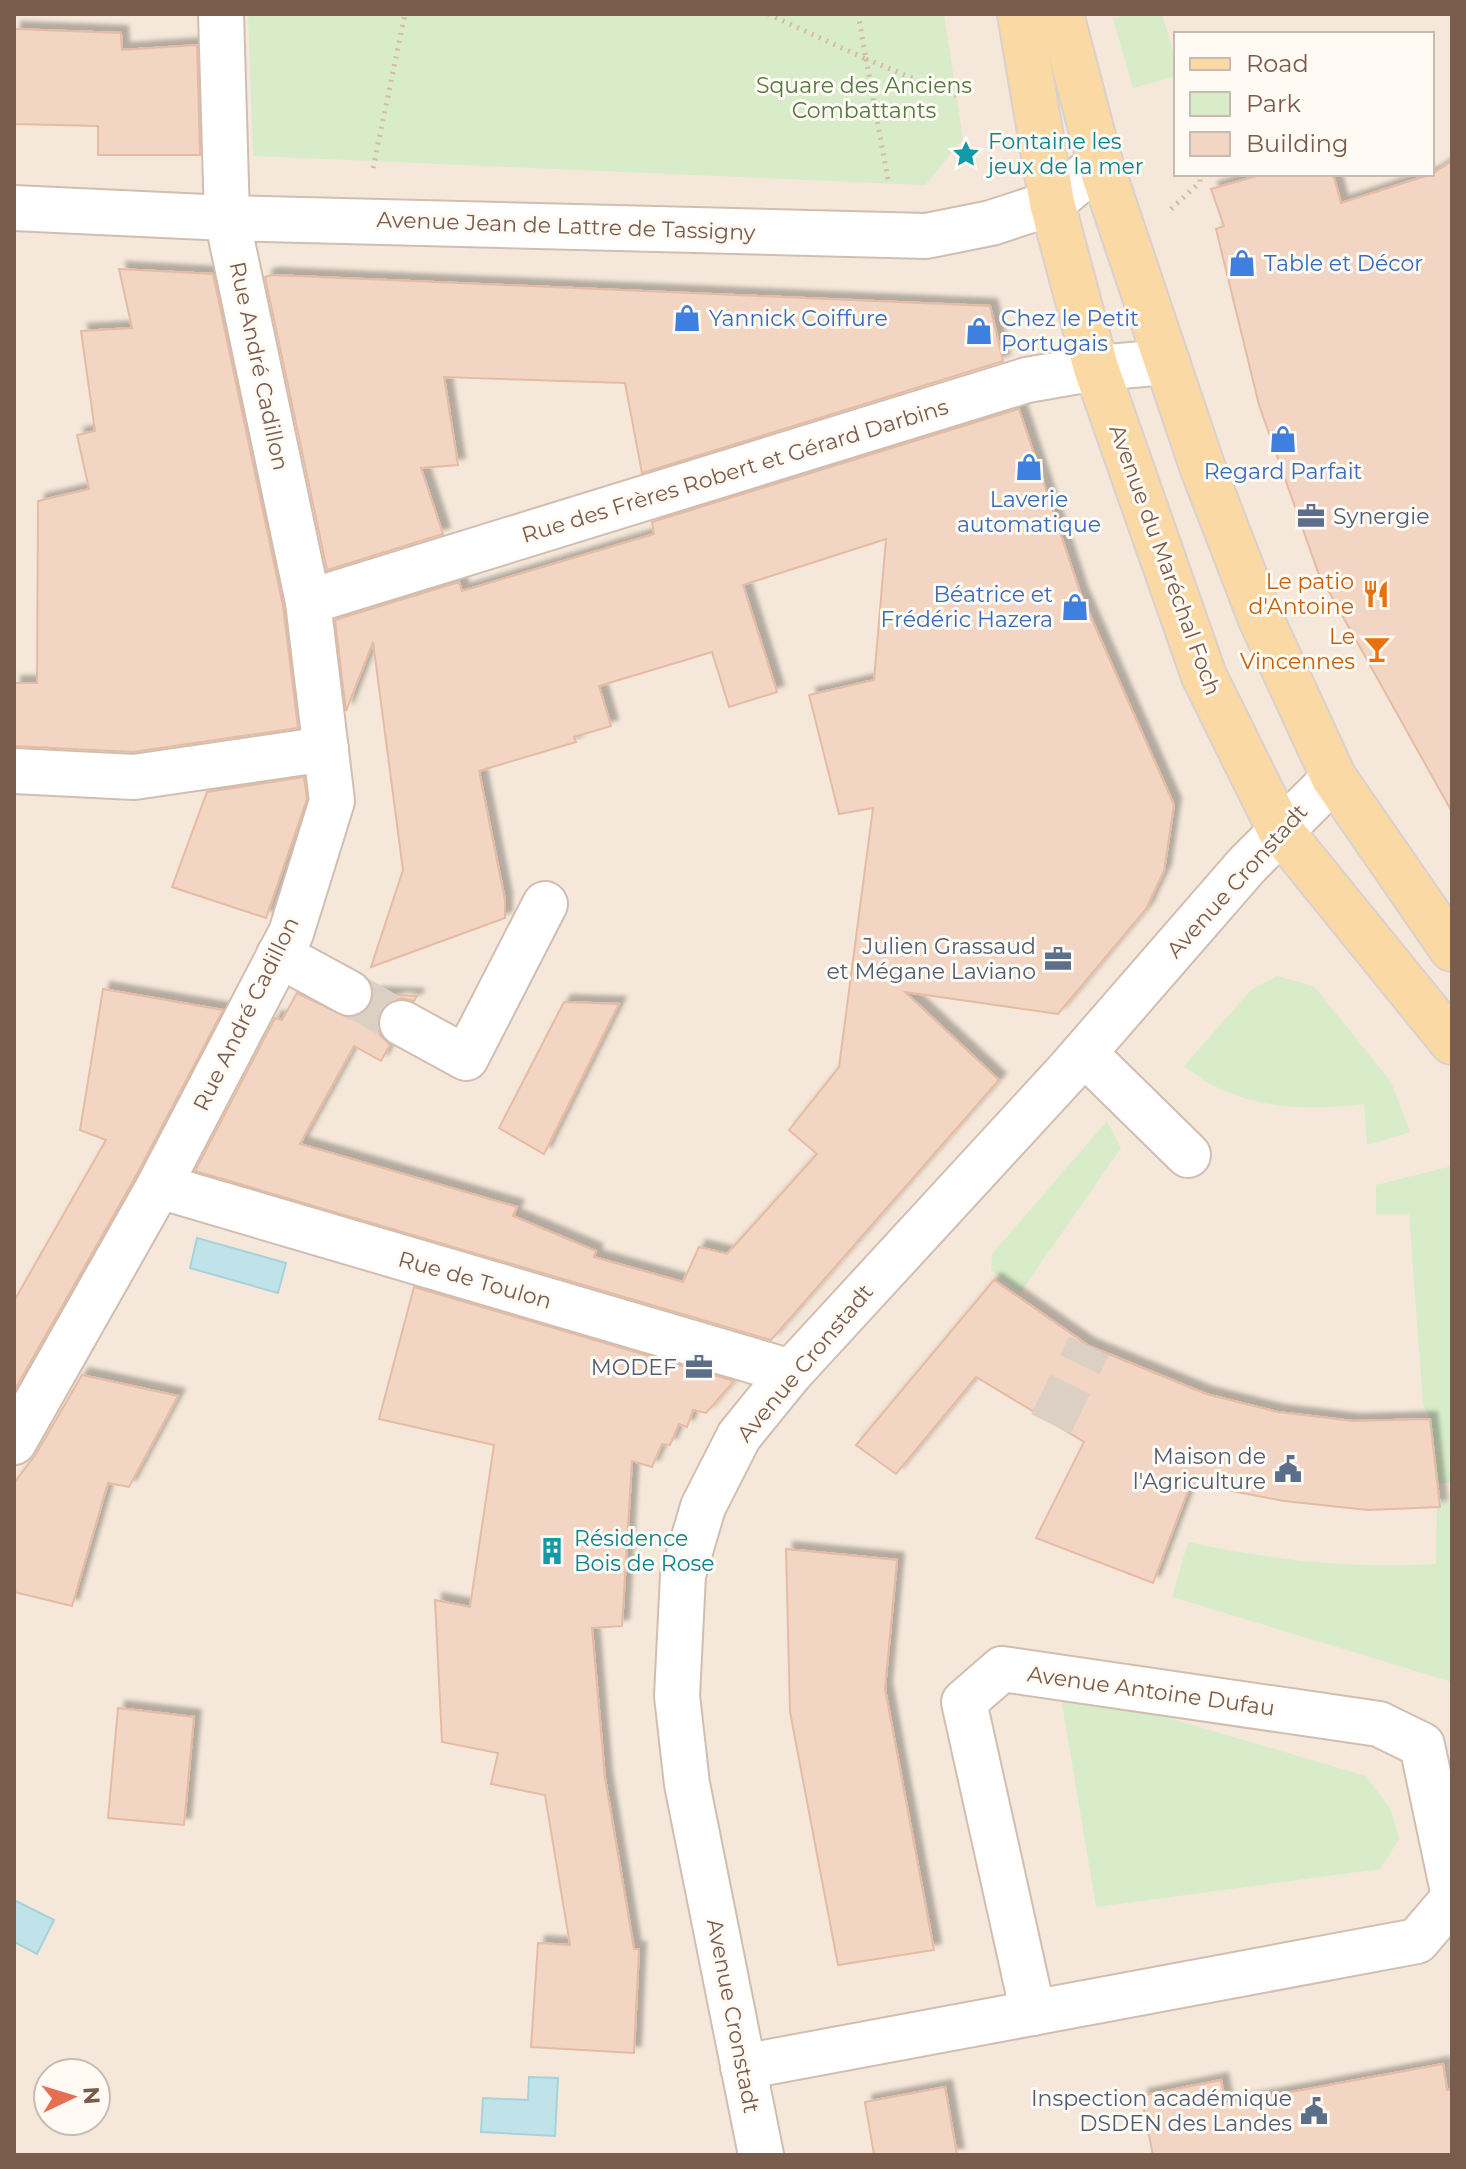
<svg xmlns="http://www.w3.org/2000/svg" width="1466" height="2169" font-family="Montserrat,sans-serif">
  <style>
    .residential { fill: #f5e8da; fill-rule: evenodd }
    .green { fill: #d8ecc9 }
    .water { fill: #bfe3e8; stroke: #a5d3da; stroke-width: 2 }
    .building { fill: #f3d5c3; stroke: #e6bba3; stroke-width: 2; filter: url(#shadow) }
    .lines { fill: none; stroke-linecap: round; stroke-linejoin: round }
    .minor-tunnel { stroke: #dcd0c4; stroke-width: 44; stroke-dasharray: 44 22; stroke-linecap: butt }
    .minor-casing { stroke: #d1beb0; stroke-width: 48 }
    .major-casing { stroke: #dad1cd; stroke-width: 48 }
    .path { stroke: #d9b8a5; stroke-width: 5; stroke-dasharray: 2 6; stroke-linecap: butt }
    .minor { stroke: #fff; stroke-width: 44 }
    .major { stroke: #fbd9a5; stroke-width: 44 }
    .labels { text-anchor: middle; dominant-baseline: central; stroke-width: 6; stroke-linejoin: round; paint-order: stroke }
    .park-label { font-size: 22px; fill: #537a41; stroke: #fffaf3 }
    .culture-label { font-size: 22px; fill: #0d838f; stroke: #fffaf3; text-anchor: start }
    .street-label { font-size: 22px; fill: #7a5c4d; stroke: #fffaf3 }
    .shop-label { font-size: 22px; fill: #366cbe; stroke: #fffaf3; text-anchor: start }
    .service-label { font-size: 22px; fill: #4e5e75; stroke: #fffaf3; text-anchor: end }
    .food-label { font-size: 22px; fill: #c56008; stroke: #fffaf3; text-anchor: end }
  </style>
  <defs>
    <filter id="shadow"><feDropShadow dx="7" dy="-7" stdDeviation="2" flood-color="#0004"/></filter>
  </defs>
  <rect width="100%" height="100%" fill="#fdf6ec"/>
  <path class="residential" d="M14,14H1452V2155H14ZM1176,34H1432V174H1176ZM48,2073H96V2121H48Z"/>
  <g class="green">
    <polygon points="248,14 944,14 963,139 925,185 253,156"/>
    <polygon points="1128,14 1162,14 1176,62 1176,76 1133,88 1113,19"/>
    <path d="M1277,976L1314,986L1391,1082L1410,1132L1367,1145L1364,1104C1299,1112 1237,1109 1184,1066L1252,989Z"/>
    <polygon points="1107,1121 1121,1148 1020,1293 991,1270 992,1254"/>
    <polygon points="1452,1166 1452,1482 1438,1484 1430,1419 1423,1404 1409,1214 1376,1214 1376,1185"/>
    <path d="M1452,1501V1682L1172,1597L1188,1542C1271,1560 1351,1569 1436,1564L1437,1502Z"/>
    <polygon points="1059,1686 1366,1776 1391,1810 1399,1839 1380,1869 1096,1907"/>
  </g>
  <g class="water">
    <polygon points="197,1238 286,1263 278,1293 190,1268"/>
    <polygon points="14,1900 54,1920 37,1954 14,1942"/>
    <polygon points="529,2077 558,2078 555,2136 481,2132 483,2098 528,2100"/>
  </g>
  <g class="building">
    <polygon points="14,29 121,33 122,50 197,45 200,155 98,155 98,126 14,124"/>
    <polygon points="1452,161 1452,812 1318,572 1259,405 1216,229 1224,226 1211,189 1264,174 1333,174 1341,203 1432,174"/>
    <polygon points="119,269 213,274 283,606 298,728 133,752 14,746 14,683 37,683 38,501 89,489 77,435 95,431 81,331 132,328"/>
    <polygon points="271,275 990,306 1003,361 642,473 625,383 444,377 458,465 421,468 443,534 327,570 265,277"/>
    <polygon points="1019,409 1081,595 1174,805 1164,871 1146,909 1058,1014 905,992 999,1080 771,1340 195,1171 275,1018 282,1020 297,993 349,1018 363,1014 371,1006 374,994 417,996 414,1001 401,998 390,1001 381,1010 377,1024 380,1035 390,1045 381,1061 354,1046 300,1144 517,1207 513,1216 596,1251 594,1257 683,1282 699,1247 727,1254 817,1154 789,1130 839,1067 873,808 839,814 809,695 874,680 886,539 743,585 777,692 729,707 712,652 599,686 611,726 574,737 576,742 479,771 505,900 505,918 371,967 403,870 373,642 346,711 335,620 459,582 462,591 654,534 652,522"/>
    <polygon points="304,777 307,799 266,918 172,887 207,792"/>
    <polygon points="103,989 223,1010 137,1174 14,1391 14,1301 106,1140 80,1130"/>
    <polygon points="564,1002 619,1004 544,1154 499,1128"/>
    <polygon points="994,1280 1089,1346 1206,1394 1278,1412 1353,1421 1430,1419 1440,1507 1368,1510 1284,1501 1191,1483 1153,1583 1036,1538 1084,1442 976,1377 896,1474 856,1445"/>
    <polygon points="414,1287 734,1381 706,1413 693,1410 687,1427 679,1424 670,1445 662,1444 652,1467 632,1461 622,1626 592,1628 605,1778 634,1949 639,1949 634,2053 531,2047 538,1943 570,1945 545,1795 491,1784 498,1753 442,1742 435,1600 470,1607 494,1445 379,1419"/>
    <polygon points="82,1375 178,1396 129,1487 108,1483 72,1606 14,1592 14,1483 36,1454"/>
    <polygon points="786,1549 897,1560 885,1689 934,1950 838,1965 790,1712"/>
    <polygon points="118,1708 194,1717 184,1825 108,1818"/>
    <polygon points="1443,2064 1447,2090 1452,2089 1452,2155 1153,2155 1141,2096 1221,2080 1226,2104"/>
    <polygon points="945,2087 957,2155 874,2155 865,2102"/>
  </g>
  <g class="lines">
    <g class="minor-tunnel">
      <polyline points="349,993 402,1023"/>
      <polyline points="1051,1424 1089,1346"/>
    </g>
    <g class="minor-casing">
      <g id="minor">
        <polyline points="14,208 227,218 926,236 991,223 1052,203 1100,163"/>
        <polyline points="308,602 1027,380 1096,368 1167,362"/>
        <polyline points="14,771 134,777 326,749"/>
        <polyline points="279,955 349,993"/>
        <polyline points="402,1023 466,1058 545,904"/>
        <polyline points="1084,1053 1188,1155"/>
        <polyline points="159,1186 791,1372"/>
        <polyline points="14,1442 159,1186 291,933 332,801 308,602 227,218 221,14"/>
        <polyline points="1033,2013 964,1702 1002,1669 1379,1724 1422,1745 1452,1887"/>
        <polyline points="743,2067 1417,1941 1452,1900"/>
        <polyline points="761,2155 687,1784 677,1696 683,1575 703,1507 739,1436 791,1372 1068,1071 1247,865 1334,778"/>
      </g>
    </g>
    <g class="major-casing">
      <g id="major">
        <polyline points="1020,14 1052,203 1096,368 1204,676 1280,830 1452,1042"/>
        <polyline points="1061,14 1100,163 1202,466 1261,619 1334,778 1452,949"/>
      </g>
    </g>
    <g class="path">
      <polyline points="768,14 866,59 858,14"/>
      <polyline points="866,59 888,180"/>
      <polyline points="866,59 956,96"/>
      <polyline points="373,168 405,14"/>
      <polyline points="1171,209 1200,182 1200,174"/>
    </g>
    <use href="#minor" class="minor"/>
    <use href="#major" class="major"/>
  </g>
  <defs>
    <g id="sight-bare" transform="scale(2.16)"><path d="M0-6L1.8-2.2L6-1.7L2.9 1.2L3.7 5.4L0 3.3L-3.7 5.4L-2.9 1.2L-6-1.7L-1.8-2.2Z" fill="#0f9aa8" stroke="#fffaf3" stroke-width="2.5" paint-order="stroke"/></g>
    <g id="shop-bare" transform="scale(2.16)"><path d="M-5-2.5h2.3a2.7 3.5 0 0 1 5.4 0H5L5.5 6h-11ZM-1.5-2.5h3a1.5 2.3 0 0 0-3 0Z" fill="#3f7fe0" stroke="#fffaf3" stroke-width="2.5" paint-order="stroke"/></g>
    <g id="office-bare" transform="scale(2.16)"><path d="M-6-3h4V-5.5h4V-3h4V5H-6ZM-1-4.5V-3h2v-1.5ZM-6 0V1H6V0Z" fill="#5c6f8a" stroke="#fffaf3" stroke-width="2.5" paint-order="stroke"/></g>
    <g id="restaurant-bare" transform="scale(2.16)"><path d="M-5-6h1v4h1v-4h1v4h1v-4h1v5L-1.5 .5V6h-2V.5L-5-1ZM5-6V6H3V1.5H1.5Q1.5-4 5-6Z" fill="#e8710a" stroke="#fffaf3" stroke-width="2.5" paint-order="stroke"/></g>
    <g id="bar-bare" transform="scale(2.16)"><path d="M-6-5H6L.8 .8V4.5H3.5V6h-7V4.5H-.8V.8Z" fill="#e8710a" stroke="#fffaf3" stroke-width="2.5" paint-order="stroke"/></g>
    <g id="civic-bare" transform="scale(2.16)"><path d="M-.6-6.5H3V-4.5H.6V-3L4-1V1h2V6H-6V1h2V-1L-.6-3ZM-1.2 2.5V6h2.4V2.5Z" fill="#5c6f8a" stroke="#fffaf3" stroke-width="2.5" paint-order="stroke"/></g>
    <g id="building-bare" transform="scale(2.16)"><path d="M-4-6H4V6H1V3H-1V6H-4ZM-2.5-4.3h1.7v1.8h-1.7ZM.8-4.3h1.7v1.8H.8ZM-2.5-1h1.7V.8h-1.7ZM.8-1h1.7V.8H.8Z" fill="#0f9aa8" stroke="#fffaf3" stroke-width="2.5" paint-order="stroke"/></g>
  </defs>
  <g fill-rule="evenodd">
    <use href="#sight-bare" x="966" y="154"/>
    <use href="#shop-bare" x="1242" y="263"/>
    <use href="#shop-bare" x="687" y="318"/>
    <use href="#shop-bare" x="979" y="331"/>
    <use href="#shop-bare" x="1283" y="439"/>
    <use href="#shop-bare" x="1029" y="467"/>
    <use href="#office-bare" x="1311" y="516"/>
    <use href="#restaurant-bare" x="1376" y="594"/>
    <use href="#shop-bare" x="1075" y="607"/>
    <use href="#bar-bare" x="1377" y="649"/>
    <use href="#office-bare" x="1058" y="959"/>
    <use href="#office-bare" x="699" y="1367"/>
    <use href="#civic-bare" x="1288" y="1469"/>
    <use href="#building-bare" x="552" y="1551"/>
    <use href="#civic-bare" x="1314" y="2111"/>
  </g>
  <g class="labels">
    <g class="park-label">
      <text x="864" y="85">Square des Anciens<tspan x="864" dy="25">Combattants</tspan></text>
    </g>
    <g class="culture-label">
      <text x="988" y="141">Fontaine les<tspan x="988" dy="25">jeux de la mer</tspan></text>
      <text x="574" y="1538">Résidence<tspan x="574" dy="25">Bois de Rose</tspan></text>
    </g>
    <g class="street-label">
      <text transform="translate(566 226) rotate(2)">Avenue Jean de Lattre de Tassigny</text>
      <text transform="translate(259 366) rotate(78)">Rue André Cadillon</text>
      <text transform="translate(735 471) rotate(-17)">Rue des Frères Robert et Gérard Darbins</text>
      <text transform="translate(1165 560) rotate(70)">Avenue du Maréchal Foch</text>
      <text transform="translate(1237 881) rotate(-48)">Avenue Cronstadt</text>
      <text transform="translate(246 1014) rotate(-64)">Rue André Cadillon</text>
      <text transform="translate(475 1280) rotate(16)">Rue de Toulon</text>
      <text transform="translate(805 1363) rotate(-50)">Avenue Cronstadt</text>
      <text transform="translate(1151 1691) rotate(8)">Avenue Antoine Dufau</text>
      <text transform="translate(733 2016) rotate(79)">Avenue Cronstadt</text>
    </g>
    <g class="shop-label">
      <text x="1264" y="263">Table et Décor</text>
      <text x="709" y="318">Yannick Coiffure</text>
      <text x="1001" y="318">Chez le Petit<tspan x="1001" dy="25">Portugais</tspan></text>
      <text x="1283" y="471" text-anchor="middle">Regard Parfait</text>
      <text x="1029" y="499" text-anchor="middle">Laverie<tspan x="1029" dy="25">automatique</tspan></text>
      <text x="1053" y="594" text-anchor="end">Béatrice et<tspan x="1053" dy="25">Frédéric Hazera</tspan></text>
    </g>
    <g class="service-label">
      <text x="1333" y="516" text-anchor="start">Synergie</text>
      <text x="1036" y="946">Julien Grassaud<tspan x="1036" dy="25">et Mégane Laviano</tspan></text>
      <text x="677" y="1367">MODEF</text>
      <text x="1266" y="1456">Maison de<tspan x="1266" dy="25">l'Agriculture</tspan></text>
      <text x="1292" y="2098">Inspection académique<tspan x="1292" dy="25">DSDEN des Landes</tspan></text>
    </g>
    <g class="food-label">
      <text x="1354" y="581">Le patio<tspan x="1354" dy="25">d'Antoine</tspan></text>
      <text x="1355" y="636">Le<tspan x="1355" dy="25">Vincennes</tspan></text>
    </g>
  </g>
  <rect width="1466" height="2169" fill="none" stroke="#7a5c4d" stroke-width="32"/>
  <rect x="1174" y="32" width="260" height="144" fill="#fffaf3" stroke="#cabbb1" stroke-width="2"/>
  <rect x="1190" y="58" width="40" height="12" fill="#fbd9a5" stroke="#cabbb1" stroke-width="2"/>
  <text x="1246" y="72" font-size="24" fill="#7a5c4d">Road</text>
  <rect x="1190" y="92" width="40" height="24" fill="#d8ecc9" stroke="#cabbb1" stroke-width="2"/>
  <text x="1246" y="112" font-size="24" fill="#7a5c4d">Park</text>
  <rect x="1190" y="132" width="40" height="24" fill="#f3d5c3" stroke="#cabbb1" stroke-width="2"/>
  <text x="1246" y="152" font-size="24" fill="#7a5c4d">Building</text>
  <g transform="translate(72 2097) rotate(86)"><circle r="38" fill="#fffaf3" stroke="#cabbb1" stroke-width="2"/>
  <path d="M0-6L14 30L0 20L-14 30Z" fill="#e76f51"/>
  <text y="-12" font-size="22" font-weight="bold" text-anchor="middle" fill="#7a5c4d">N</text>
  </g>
</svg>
